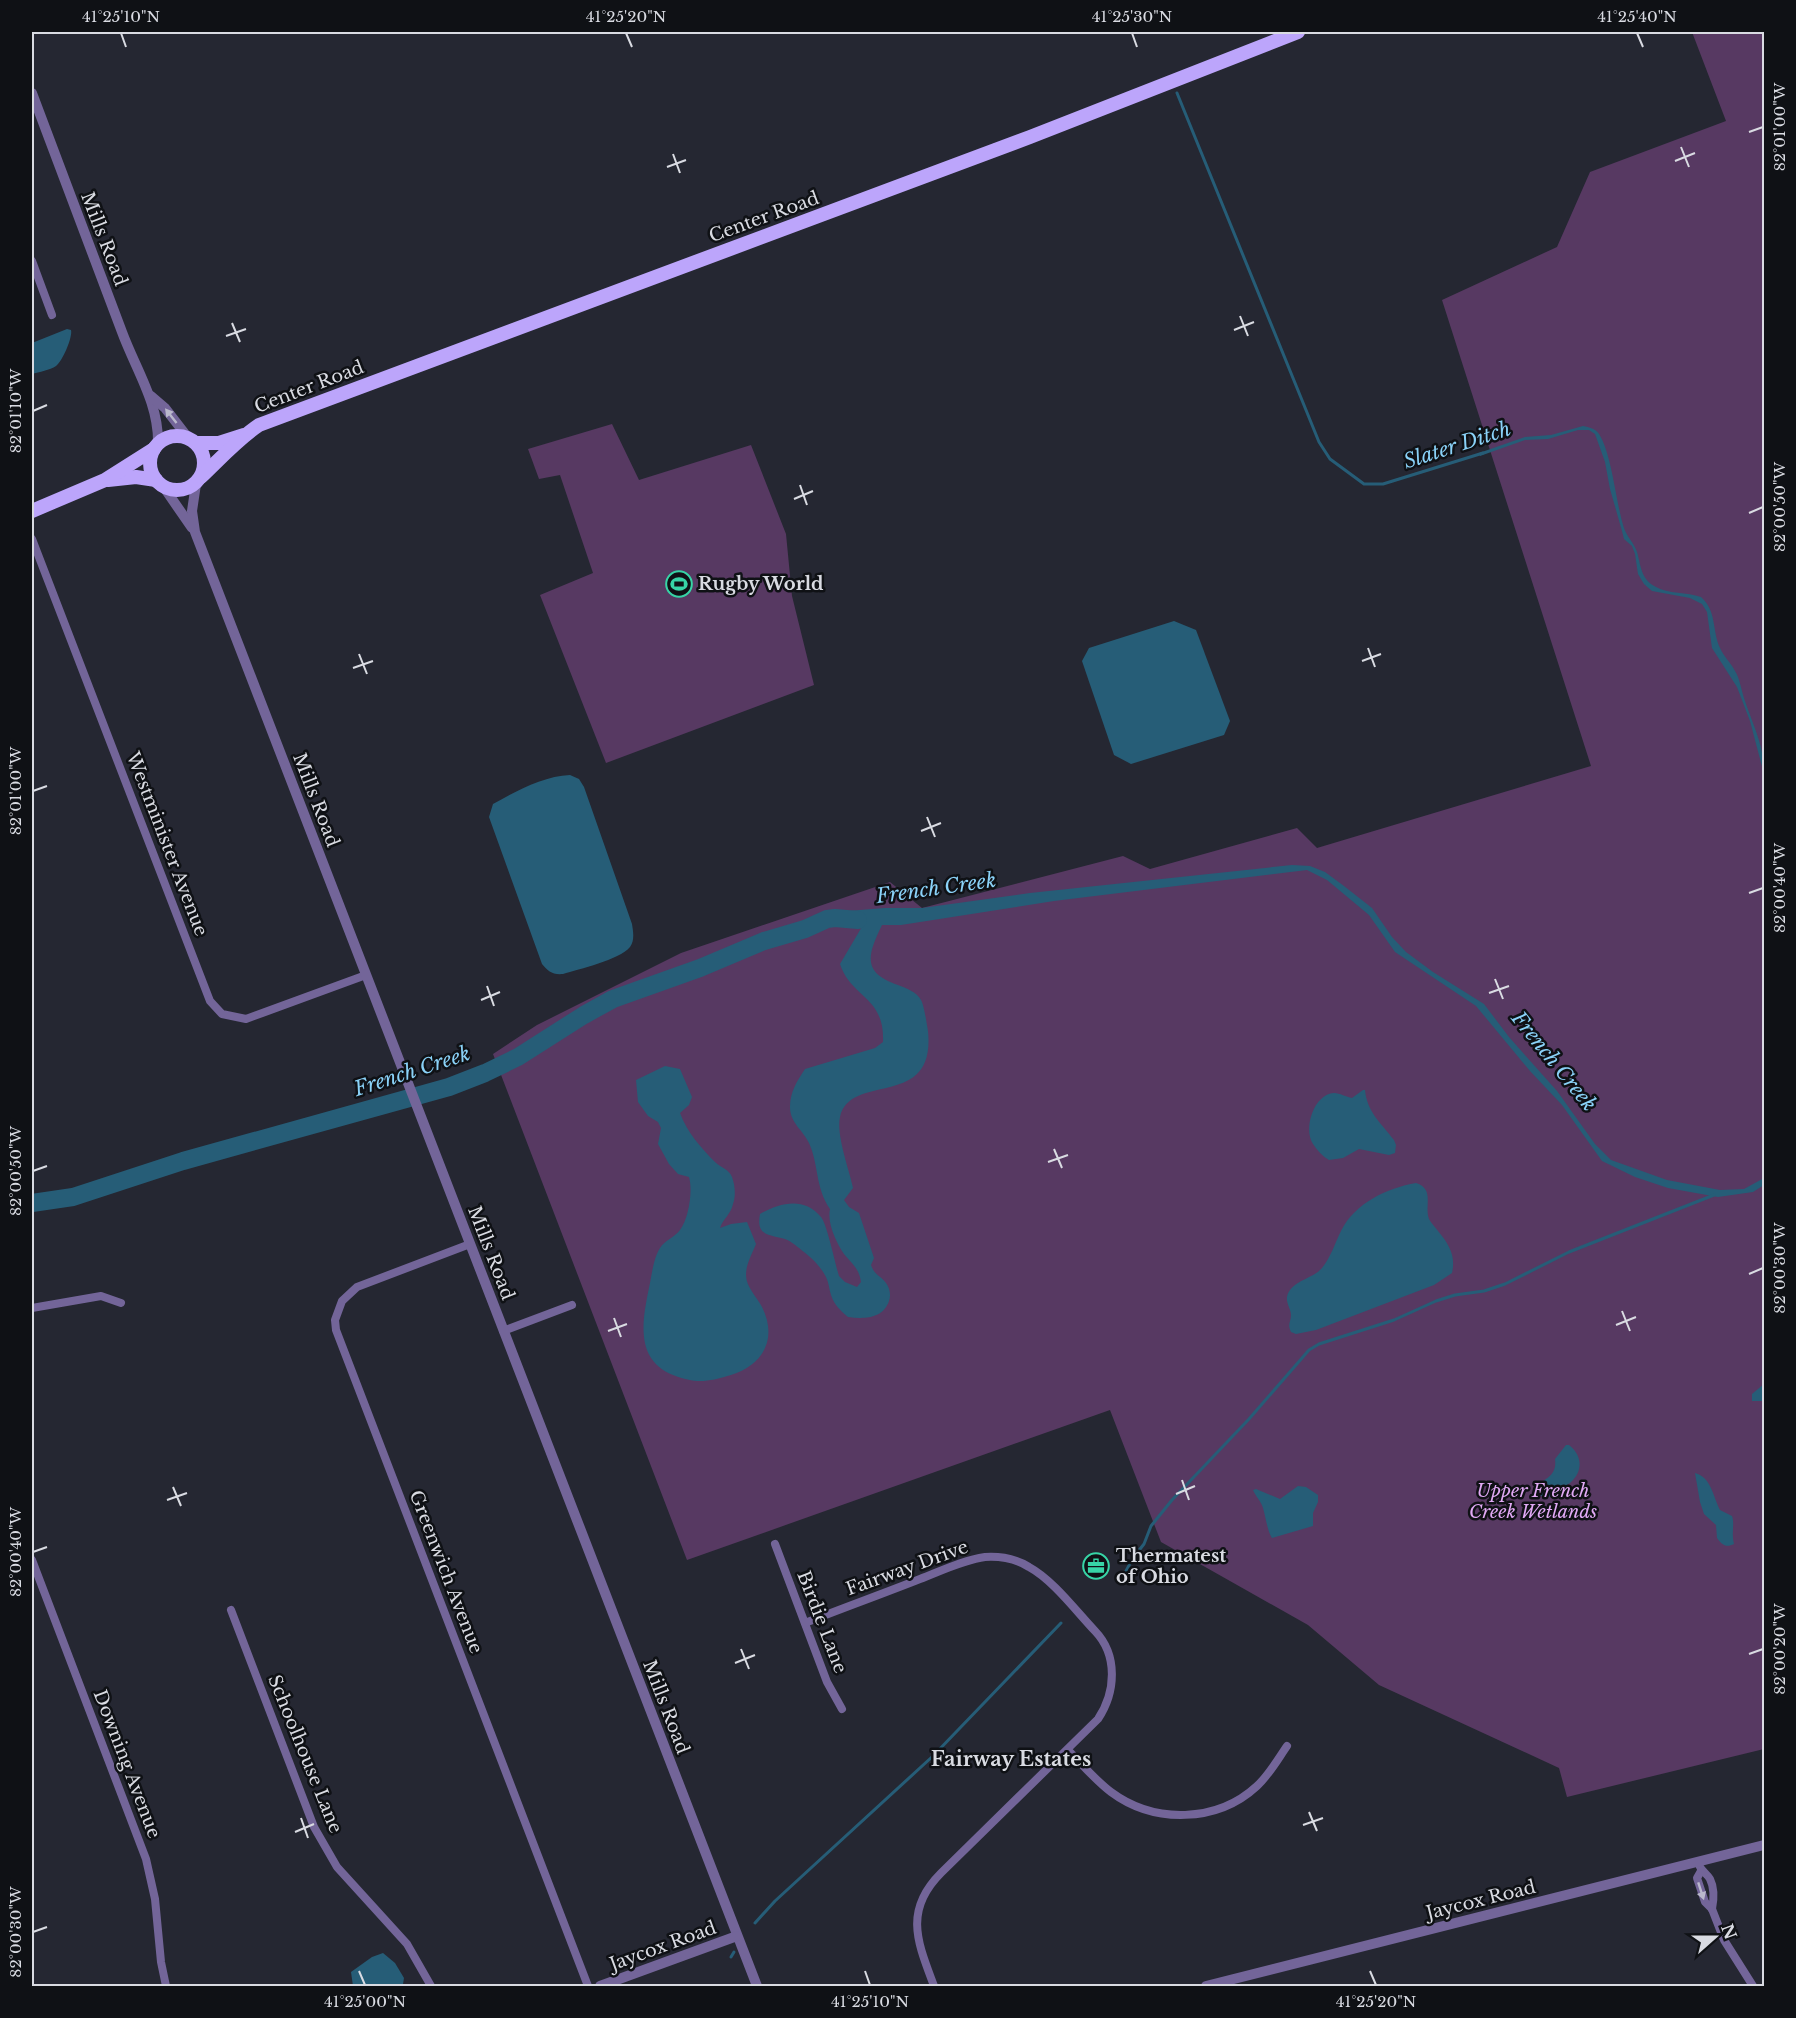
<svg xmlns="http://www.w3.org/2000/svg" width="1796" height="2018" font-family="'Libre Baskerville',serif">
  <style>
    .green { fill: #573962 }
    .water { fill: #265d77 }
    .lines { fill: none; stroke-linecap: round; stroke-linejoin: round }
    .stream { stroke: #265d77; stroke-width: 3 }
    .river { stroke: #265d77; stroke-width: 18 }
    .minor { stroke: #736599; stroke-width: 8 }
    .tertiary { stroke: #736599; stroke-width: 10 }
    .primary { stroke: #bca5fb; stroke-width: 14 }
    .oneway { fill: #bab8cc }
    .ticks { fill: none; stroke: #d9dbe2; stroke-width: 2 }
    .labels { text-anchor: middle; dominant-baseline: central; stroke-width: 5; stroke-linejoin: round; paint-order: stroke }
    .street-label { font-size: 18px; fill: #d9dbe2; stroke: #0f1115 }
    .poi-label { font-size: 18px; font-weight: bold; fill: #d9dbe2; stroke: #0f1115; text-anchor: start }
    .park-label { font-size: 18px; font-style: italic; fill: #e1a9f5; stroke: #0f1115 }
    .water-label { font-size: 20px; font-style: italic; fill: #8ad2f8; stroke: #0f1115 }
    .neighbourhood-label { font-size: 20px; font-weight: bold; fill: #d9dbe2; stroke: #0f1115 }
    .neatline { fill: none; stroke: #d9dbe2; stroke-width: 2 }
    .ticks-label { font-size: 15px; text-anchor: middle; fill: #d9dbe2 }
  </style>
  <rect width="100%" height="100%" fill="#252732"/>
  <g class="green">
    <polygon points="1692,32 1764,32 1764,1749 1567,1797 1559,1768 1379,1685 1308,1625 1161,1542 1110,1410 687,1560 493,1054 537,1025 681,953 890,882 922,908 1123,856 1150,869 1297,828 1317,848 1591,766 1442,300 1557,247 1590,172 1726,121"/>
    <polygon points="612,424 639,480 751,445 786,534 792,596 814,685 606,763 540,595 593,573 560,475 539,479 528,449"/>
  </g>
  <g class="water">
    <path d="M67,329L71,330C73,337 62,362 56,366C50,370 39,372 32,374V343Z"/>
    <path d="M1583,426C1589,427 1596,429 1599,434C1612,454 1616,504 1624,528C1627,537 1634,543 1637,552C1641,566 1641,580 1656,587C1668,594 1687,592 1701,597C1717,611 1712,631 1720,648C1724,657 1731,663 1735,671C1740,679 1741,689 1744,698C1752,723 1765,747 1764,774L1750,721L1737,687L1712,648L1707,612L1702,604L1690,598L1652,591L1644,584L1638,574L1635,554L1632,546L1624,539L1622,531L1610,489L1605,462L1595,434L1589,430H1578L1548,439L1525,440L1480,456L1479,453L1525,437L1551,435Z"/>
    <polygon points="1174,621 1196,630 1230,721 1224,735 1131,764 1114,755 1082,661 1089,648"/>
    <path d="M570,775L579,779L584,787L632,924C633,931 635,940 630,947C619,960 579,969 563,974C552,975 548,971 542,964L489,817L493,804C516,791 544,776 570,775Z"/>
    <path d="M1292,865L1310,866L1325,872L1344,886L1372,908L1392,937L1406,952L1433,972L1484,1004L1509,1037L1557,1091L1595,1144L1611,1160L1667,1180L1720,1190L1744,1189L1764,1178V1185L1753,1192L1718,1197L1668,1188L1635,1177L1602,1161L1562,1105L1530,1071L1476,1006L1395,952L1369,915L1327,880L1307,870L1054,901L901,925H882C868,954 861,973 898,985C906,988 917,992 921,1000C924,1005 927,1025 928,1031C936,1111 851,1071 840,1117C836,1135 849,1169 853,1188L844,1200L849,1207L859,1213L874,1258L871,1265C875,1276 880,1275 886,1283C890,1288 891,1296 889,1301C883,1319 864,1319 848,1317C841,1311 834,1305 831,1295C829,1289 829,1283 826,1277C821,1267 813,1259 804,1252C799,1248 791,1241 785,1239C768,1234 756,1236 760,1214C779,1203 804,1196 821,1217C827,1224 835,1263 839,1276L845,1282L857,1287L861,1282C859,1268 852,1264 844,1254C836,1242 827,1223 830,1209C815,1187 819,1165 809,1143C803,1130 790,1123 790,1107C790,1092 797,1081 805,1069L875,1048L883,1042C885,996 851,998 840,964L863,925L835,924V912L885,908H922L1030,893Z"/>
    <path d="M665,1066L680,1069L692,1097L689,1105L680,1113C687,1132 701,1148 715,1162C721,1168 729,1169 732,1177C735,1185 736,1196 733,1204C731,1214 723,1219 720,1228L731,1224L747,1222L756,1244C752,1254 746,1264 746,1275C746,1287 757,1297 762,1307C778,1339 763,1365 731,1375C708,1382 696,1384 673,1375C633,1359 643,1317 650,1283C652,1273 654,1257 660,1248C664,1241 675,1237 680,1230C689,1218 693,1190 689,1177L678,1174L669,1164L658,1144L661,1128L658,1122L648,1116L638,1102L636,1080Z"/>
    <path d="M1363,1090H1365C1367,1112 1381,1123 1394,1140L1396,1145L1395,1153L1389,1155L1359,1149L1343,1158L1329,1160C1322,1156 1317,1150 1313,1144C1303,1128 1314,1094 1334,1093C1340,1093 1346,1097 1352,1098Z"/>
    <path d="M1416,1183C1435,1189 1424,1206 1429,1219C1431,1223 1435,1227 1438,1231C1449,1244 1456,1256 1452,1273L1434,1285L1316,1330L1296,1334L1291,1332C1287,1324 1291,1322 1291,1315C1291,1309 1286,1303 1287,1297C1290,1281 1313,1279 1322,1268C1331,1257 1335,1243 1341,1231C1355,1203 1387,1188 1416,1183Z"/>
    <polygon points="1764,1384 1764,1401 1752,1401 1752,1394"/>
    <path d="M1566,1445H1569C1582,1455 1584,1471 1570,1483C1566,1486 1562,1486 1558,1490L1556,1494L1545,1498L1540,1495L1539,1484C1549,1477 1557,1473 1555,1459Z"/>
    <path d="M1695,1473C1711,1477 1713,1496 1720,1510L1732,1516C1735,1525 1731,1532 1734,1544C1726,1548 1722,1545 1717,1538L1716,1525L1704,1514L1700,1502Z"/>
    <path d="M1298,1486L1306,1487L1318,1495V1502L1313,1513V1526L1272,1538C1267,1530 1266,1518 1263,1508C1261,1501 1256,1497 1253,1490L1256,1489L1280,1499Z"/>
    <polygon points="383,1953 395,1963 404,1978 403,1984 398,1986 353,1986 351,1972 372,1957"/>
  </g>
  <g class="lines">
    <g class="stream">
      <polyline points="1177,93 1319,442 1330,459 1364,484 1383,484 1483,453"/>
      <polyline points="1126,1571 1133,1558 1144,1544 1151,1526 1172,1500 1249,1419 1309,1350 1319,1344 1394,1320 1436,1301 1455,1295 1484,1291 1505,1284 1569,1252 1714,1195"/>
      <polyline points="755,1923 775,1901 933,1756 1061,1623"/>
      <polyline points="731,1957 734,1952"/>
    </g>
    <polyline class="river" points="32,1203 73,1197 183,1161 449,1087 485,1073 518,1057 584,1015 613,999 700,968 764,941 805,929 827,919 835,918 858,920"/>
    <g class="minor">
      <polyline points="32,261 52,315"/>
      <polyline points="32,539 210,1001 222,1014 246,1019 366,975"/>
      <polyline points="470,1244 357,1287 342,1301 335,1320 336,1330 588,1986"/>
      <polyline points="32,1308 101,1296 121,1303"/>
      <polyline points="503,1331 572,1305"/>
      <polyline points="775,1544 827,1682 842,1709"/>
      <polyline points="32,1560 146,1859 155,1899 161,1962 166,1986"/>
      <polyline points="231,1610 314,1827 337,1867 407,1944 431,1986"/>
      <path d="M805,1623C843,1608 882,1594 920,1579C941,1571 963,1560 985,1557C1001,1556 1016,1559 1029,1567C1053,1580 1076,1611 1095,1631C1118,1655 1116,1692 1098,1719L941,1873C903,1911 918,1943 934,1986"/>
      <path d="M1068,1750C1082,1764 1095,1780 1111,1792C1154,1824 1217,1823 1257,1786C1269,1775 1278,1759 1287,1746"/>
      <path d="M1700,1867C1703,1872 1707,1874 1710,1879C1715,1889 1714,1899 1712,1909"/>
      <polyline points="1701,1871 1697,1878 1705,1902 1712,1909 1724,1940 1753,1986"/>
    </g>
    <g class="tertiary">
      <path d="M32,93C62,173 92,253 122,332C136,370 159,403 158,444"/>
      <polyline points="151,396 165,408 189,439"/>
      <polyline points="196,484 192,511 195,532 757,1986"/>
      <polyline points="163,486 192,528"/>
      <polyline points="600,1986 737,1936"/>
      <polyline points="1206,1986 1764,1845"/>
    </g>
    <g class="primary">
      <circle cx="177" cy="463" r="27"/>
      <polyline points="196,443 219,443 244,435"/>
      <path d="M201,477C220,459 238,439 259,425L1030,137L1298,32"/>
      <polyline points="108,480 136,477 156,480"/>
      <polyline points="32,511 105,480 154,449"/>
    </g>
  </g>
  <defs><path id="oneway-solid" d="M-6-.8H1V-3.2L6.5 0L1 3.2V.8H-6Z" transform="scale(1.5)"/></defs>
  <g class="oneway">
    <use href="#oneway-solid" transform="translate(171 416) rotate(-128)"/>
    <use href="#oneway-solid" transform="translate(1701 1891) rotate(72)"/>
  </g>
  <path class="ticks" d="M121,33L126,47M626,33L632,47M1132,33L1137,47M1637,33L1643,47M1749,132L1763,127M1681,147L1689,167M673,154L680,173M1675,161L1695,153M667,167L686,160M1240,316L1248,336M232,323L240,342M1234,330L1254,322M226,336L246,329M33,411L47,405M800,485L807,505M794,499L813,491M1749,513L1763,507M1368,648L1375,667M359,654L367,674M1362,661L1381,654M353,668L373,661M33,791L47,786M927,817L935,837M921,831L941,823M1749,893L1763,888M1495,979L1503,999M487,986L494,1006M1489,993L1509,986M481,1000L500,992M1054,1149L1062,1168M1048,1162L1068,1155M33,1171L47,1166M1749,1274L1763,1268M1622,1311L1630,1331M614,1318L621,1337M1616,1325L1636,1317M608,1331L627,1324M1182,1480L1189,1500M173,1487L181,1506M1176,1494L1195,1486M167,1500L187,1493M33,1552L47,1547M741,1649L749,1669M1749,1654L1763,1649M735,1663L755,1655M1309,1812L1317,1831M301,1818L308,1838M1303,1825L1323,1818M295,1832L314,1824M33,1932L47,1927M359,1971L365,1985M865,1971L870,1985M1370,1971L1376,1985"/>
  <defs>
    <g id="stadium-ring" transform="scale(1.35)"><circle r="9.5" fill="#0f1115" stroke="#37d4a6" stroke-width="1.5"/><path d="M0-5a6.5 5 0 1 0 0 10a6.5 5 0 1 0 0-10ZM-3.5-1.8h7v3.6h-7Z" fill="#37d4a6"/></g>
    <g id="office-ring" transform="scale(1.35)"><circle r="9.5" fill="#0f1115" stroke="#37d4a6" stroke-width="1.5"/><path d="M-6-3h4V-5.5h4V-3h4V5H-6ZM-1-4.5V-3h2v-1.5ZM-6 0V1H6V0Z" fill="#37d4a6"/></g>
  </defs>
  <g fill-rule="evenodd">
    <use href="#stadium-ring" x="679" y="584"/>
    <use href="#office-ring" x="1096" y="1566"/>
  </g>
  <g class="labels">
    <g class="street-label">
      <text transform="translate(764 217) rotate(-20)">Center Road</text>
      <text transform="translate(104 239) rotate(69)">Mills Road</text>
      <text transform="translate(309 387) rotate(-21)">Center Road</text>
      <text transform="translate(316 800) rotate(69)">Mills Road</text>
      <text transform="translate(167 844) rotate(69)">Westminister Avenue</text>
      <text transform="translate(491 1253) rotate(69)">Mills Road</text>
      <text transform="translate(907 1568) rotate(-20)">Fairway Drive</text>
      <text transform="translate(446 1572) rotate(69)">Greenwich Avenue</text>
      <text transform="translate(822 1622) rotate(69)">Birdie Lane</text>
      <text transform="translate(666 1707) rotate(69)">Mills Road</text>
      <text transform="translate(305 1754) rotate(68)">Schoolhouse Lane</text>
      <text transform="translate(127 1764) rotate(69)">Downing Avenue</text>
      <text transform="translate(1481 1900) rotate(-14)">Jaycox Road</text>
      <text transform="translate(663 1946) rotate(-20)">Jaycox Road</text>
    </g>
    <g class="poi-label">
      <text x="698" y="584">Rugby World</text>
      <text x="1116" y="1556">Thermatest<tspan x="1116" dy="21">of Ohio</tspan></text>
    </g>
    <g class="park-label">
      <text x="1533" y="1491">Upper French<tspan x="1533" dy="21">Creek Wetlands</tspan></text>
    </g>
    <g class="water-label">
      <text transform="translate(1457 445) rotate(-18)">Slater Ditch</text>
      <text transform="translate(936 888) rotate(-8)">French Creek</text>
      <text transform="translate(1554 1061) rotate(51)">French Creek</text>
      <text transform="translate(412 1071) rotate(-18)">French Creek</text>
    </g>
    <g class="neighbourhood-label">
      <text x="1011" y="1759">Fairway Estates</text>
    </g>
  </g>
  <rect width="1796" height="2018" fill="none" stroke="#0f1115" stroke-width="66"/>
  <g transform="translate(1715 1937) rotate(69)" stroke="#0f1115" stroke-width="4.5" paint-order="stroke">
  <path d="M0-4.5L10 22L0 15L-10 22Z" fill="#d9dbe2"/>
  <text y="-9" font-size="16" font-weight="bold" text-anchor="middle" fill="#d9dbe2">N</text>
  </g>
  <rect x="33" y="33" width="1730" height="1952" class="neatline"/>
  <g class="ticks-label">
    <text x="121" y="22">41°25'10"N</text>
    <text x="626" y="22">41°25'20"N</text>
    <text x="1132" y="22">41°25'30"N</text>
    <text x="1637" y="22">41°25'40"N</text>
    <text transform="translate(1780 127) rotate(-90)" y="5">82°01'00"W</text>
    <text transform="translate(16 411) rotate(-90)" y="5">82°01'10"W</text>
    <text transform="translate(1780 507) rotate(-90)" y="5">82°00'50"W</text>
    <text transform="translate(16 791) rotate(-90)" y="5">82°01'00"W</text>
    <text transform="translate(1780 888) rotate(-90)" y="5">82°00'40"W</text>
    <text transform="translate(16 1171) rotate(-90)" y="5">82°00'50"W</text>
    <text transform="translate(1780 1268) rotate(-90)" y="5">82°00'30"W</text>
    <text transform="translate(16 1552) rotate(-90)" y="5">82°00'40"W</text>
    <text transform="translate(1780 1649) rotate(-90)" y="5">82°00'20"W</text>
    <text transform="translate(16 1932) rotate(-90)" y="5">82°00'30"W</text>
    <text x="365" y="2007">41°25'00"N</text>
    <text x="870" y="2007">41°25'10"N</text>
    <text x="1376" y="2007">41°25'20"N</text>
  </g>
</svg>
